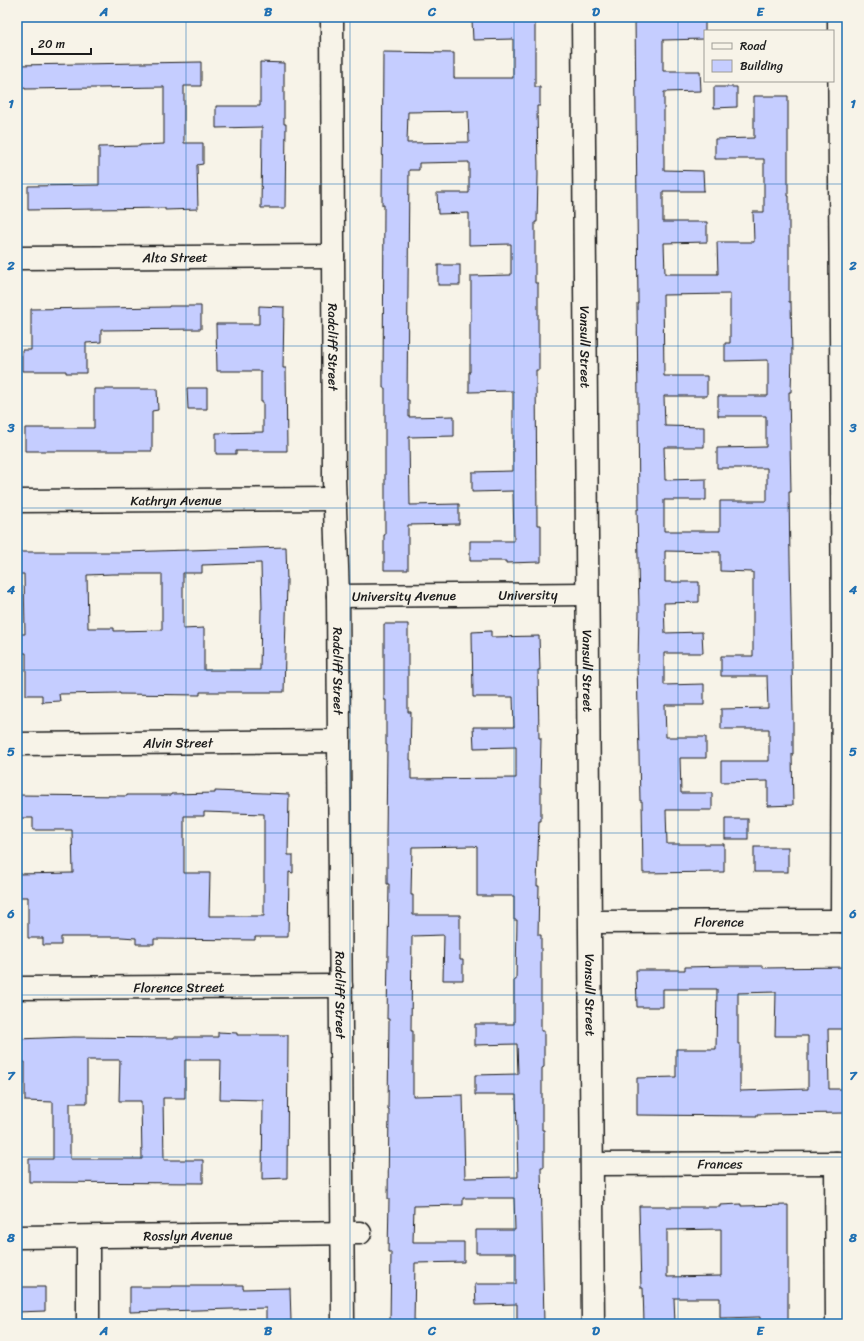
<svg xmlns="http://www.w3.org/2000/svg" width="864" height="1341" font-family="Sriracha,sans-serif">
  <style>
    .building { fill: #c5cdff; stroke: #1c1c1c; fill-rule: evenodd }
    .lines { fill: none; stroke-linecap: round; stroke-linejoin: round }
    .minor-casing { stroke: #1c1c1c; stroke-width: 25 }
    .minor { stroke: #f7f3e8; stroke-width: 22 }
    .grid { fill: none; stroke: #1f6fb2; stroke-width: 1; stroke-opacity: 0.55 }
    .labels { text-anchor: middle; dominant-baseline: central; stroke-width: 4; stroke-linejoin: round; paint-order: stroke }
    .street-label { font-size: 13px; fill: #1c1c1c; stroke: #f7f3e8 }
    .neatline { fill: none; stroke: #1f6fb2; stroke-width: 1.5 }
    .grid-label { font-size: 13px; text-anchor: middle; font-weight: bold; fill: #1f6fb2 }
  </style>
  <rect width="100%" height="100%" fill="#f7f3e8"/>
  <filter id="ink" filterUnits="userSpaceOnUse"><feTurbulence type="fractalNoise" baseFrequency=".025" numOctaves="2"/><feDisplacementMap in="SourceGraphic" scale="8" xChannelSelector="R" yChannelSelector="G"/><feConvolveMatrix kernelMatrix="1 2 1 2 8 2 1 2 1" color-interpolation-filters="sRGB"/></filter>
  <g filter="url(#ink)">
    <g class="building">
      <path d="M509,17H535V87H540V106H537L538,174L537,222H535V283H538V333H539V370H536L537,525H541V562L506,563V561H470V541H514L513,491L472,492V472L513,471V391L469,392V372H470V322H471V276L511,275V244L469,245V213L438,214L437,193H469V162L419,163V170H409L407,400H409V417L454,416V436L409,437L410,505L459,504V524L408,525V570H384V535H385V388H383L384,205H382L383,52L454,53V78H513V39L473,40L472,20L509,19ZM468,111L469,142L407,143L408,112Z"/>
      <path d="M635,17H662V20L705,19V39L663,40V71H700L701,91L664,92V170L703,171L704,191H663V222H707V242L664,243L665,274H718L717,242H754L753,212H764V159H715V139L754,138V96H788V196H789V302H791L792,355L791,392H789L791,492H789L790,559L793,715V754H792L793,805L768,806V781L721,782V761H769V729H721V709L768,708L767,676H721V656H753V572L720,571V552L665,551V582H699V602L664,603L665,633L702,632L703,653H664V685L704,684V705H665L666,737H706V758H680L681,793H712V810H666L667,844H724V872L643,873L642,801H640L637,663H638L639,611L637,509H639L637,303H638ZM730,294V343H725V361L768,360V396H718V416H766V447L717,448V468H767V501H720V531H664V500H706V479L665,480L664,447H704V427L665,426L664,396H707V376H664L663,295Z"/>
      <polygon points="201,62 201,86 184,86 184,143 203,143 203,164 197,165 198,209 165,210 165,208 28,210 28,186 99,185 99,147 140,146 140,145 164,144 164,87 25,89 25,88 17,88 17,65"/>
      <polygon points="260,62 284,63 284,124 286,124 285,208 261,208 262,127 216,128 216,106 260,106"/>
      <polygon points="714,87 737,87 737,107 714,108"/>
      <rect x="438" y="265" width="22" height="20"/>
      <polygon points="169,306 201,306 201,329 101,330 101,342 86,343 86,373 66,373 66,371 22,371 22,350 31,350 31,309 169,307"/>
      <polygon points="259,306 284,307 283,368 286,368 287,451 236,451 236,454 216,454 216,433 263,432 263,402 261,402 261,371 217,371 216,324 259,324"/>
      <polygon points="187,388 207,388 207,409 188,409"/>
      <polygon points="94,389 157,389 158,410 152,411 152,451 25,451 25,428 94,428"/>
      <path d="M286,547L287,582L284,692H200V695L120,694V693L59,694L60,701L42,702V695H26V653H17V634H25L24,574H17V552H124ZM261,563L262,609H261L260,670H204V628L183,629V573H202V565ZM112,574H162V630L114,631V628H88L87,575Z"/>
      <path d="M384,624H408V712H411L410,760H411V779L516,778V747L474,748L473,727H514L513,697H473L472,632L491,631V637L539,636L540,670H538L539,738H541L540,787H541V821H539L537,886H539L538,935H541V1031H544V1067L542,1068V1130H544V1167H541L544,1324H517V1304L476,1305L475,1284H516V1253H476V1230H515L514,1198H463V1205L414,1206L413,1242H464V1262L415,1263L414,1324H390L391,1252H388L389,1199H388L389,1109H388L389,1019H387L389,884H387V838H386L387,745H386V700H384ZM474,846L477,847V896H514V920H517L516,980H514V1024H475V1045L517,1044L518,1074L475,1075V1095H516L518,1177L465,1178L463,1095L413,1096V1031H411L412,936L444,935L443,980H463V960H460V915H413V895H411L412,847Z"/>
      <path d="M215,791L289,794L288,855H293V873L289,872L288,937H255V940L154,939V944H136V938L121,937H61V945H43V938H28V897H17V874L73,873L72,830H33V818H17V795L127,796V795H171V794L215,793ZM204,812L264,814V916H209L210,873H184V816H204Z"/>
      <rect x="725" y="819" width="23" height="20"/>
      <rect x="754" y="847" width="34" height="25"/>
      <path d="M730,966H763V968L847,967L846,1029H828L829,1089H847V1113L757,1114V1116L637,1115V1078L676,1077V1049H716L717,989H663V1007H637L636,970H685V967ZM776,992L775,1036H808V1089L740,1091V1044H738V993Z"/>
      <path d="M218,1032L237,1033V1035H288L287,1178L262,1179L263,1100L220,1099L221,1060H185V1098H163L164,1160H203V1183L29,1182V1159H53V1102L25,1101V1062H17V1039L73,1037L174,1038V1037H218ZM87,1060H120L119,1101H141L142,1159H70V1103H87Z"/>
      <path d="M741,1204V1206L788,1205V1324H760V1317L720,1318V1298H674L675,1324H651V1323H644L643,1288H641L639,1206H666V1207H720V1205ZM721,1229V1276L667,1277V1230Z"/>
      <polygon points="223,1285 243,1285 243,1289 290,1288 291,1321 266,1322 266,1308 130,1312 130,1287 172,1287 172,1286 223,1286"/>
      <polygon points="17,1287 45,1287 45,1311 17,1312"/>
    </g>
    <g class="lines">
      <g class="minor-casing">
        <g id="minor">
          <path id="s1" d="M332,17L334,480L338,596L343,1324"/>
          <path id="s2" d="M583,17L593,1324"/>
          <polyline points="839,17 843,636 842,921"/>
          <path id="s3" d="M17,258L333,256"/>
          <path id="s4" d="M17,501L335,499"/>
          <path id="s5" d="M338,596L587,594"/>
          <path id="s6" d="M17,744L339,741"/>
          <path id="s7" d="M591,922L847,921"/>
          <path id="s8" d="M17,988L341,986"/>
          <polyline points="836,1163 837,1324"/>
          <path id="s9" d="M593,1164L847,1163"/>
          <path id="s10" d="M17,1237L360,1233"/>
          <polyline points="88,1237 88,1324"/>
        </g>
      </g>
      <use href="#minor" class="minor"/>
    </g>
  </g>
  <path class="grid" d="M186,17V1324M350,17V1324M514,17V1324M678,17V1324M17,184H847M17,346H847M17,508H847M17,670H847M17,833H847M17,995H847M17,1157H847"/>
  <g class="labels">
    <g class="street-label">
      <text stroke="none"><textPath href="#s3" startOffset="158">Alta Street</textPath></text>
      <text stroke="none"><textPath href="#s1" startOffset="330">Radcliff Street</textPath></text>
      <text stroke="none"><textPath href="#s2" startOffset="330">Vansull Street</textPath></text>
      <text stroke="none"><textPath href="#s4" startOffset="159">Kathryn Avenue</textPath></text>
      <text stroke="none"><textPath href="#s5" startOffset="190">University</textPath></text>
      <text stroke="none"><textPath href="#s5" startOffset="66">University Avenue</textPath></text>
      <text stroke="none"><textPath href="#s1" startOffset="654">Radcliff Street</textPath></text>
      <text stroke="none"><textPath href="#s2" startOffset="654">Vansull Street</textPath></text>
      <text stroke="none"><textPath href="#s6" startOffset="161">Alvin Street</textPath></text>
      <text stroke="none"><textPath href="#s7" startOffset="128">Florence</textPath></text>
      <text stroke="none"><textPath href="#s8" startOffset="162">Florence Street</textPath></text>
      <text stroke="none"><textPath href="#s1" startOffset="978">Radcliff Street</textPath></text>
      <text stroke="none"><textPath href="#s2" startOffset="978">Vansull Street</textPath></text>
      <text stroke="none"><textPath href="#s9" startOffset="127">Frances</textPath></text>
      <text stroke="none"><textPath href="#s10" startOffset="171">Rosslyn Avenue</textPath></text>
    </g>
  </g>
  <rect width="864" height="1341" fill="none" stroke="#f7f3e8" stroke-width="44"/>
  <rect x="704" y="30" width="130" height="52" fill="#f7f3e8" stroke="#9f9d96"/>
  <rect x="712" y="43" width="20" height="6" fill="#f7f3e8" stroke="#9f9d96"/>
  <text x="740" y="50" font-size="12" fill="#1c1c1c">Road</text>
  <rect x="712" y="60" width="20" height="12" fill="#c5cdff" stroke="#9f9d96"/>
  <text x="740" y="70" font-size="12" fill="#1c1c1c">Building</text>
  <path d="M32 48v6h59v-6" fill="none" stroke="#1c1c1c" stroke-width="2"/>
  <text x="38" y="48" font-size="12" fill="#1c1c1c" stroke="#f7f3e8" stroke-width="3" paint-order="stroke">20 m</text>
  <rect x="22" y="22" width="820" height="1297" class="neatline"/>
  <g class="grid-label">
    <text x="104" y="16">A</text>
    <text x="268" y="16">B</text>
    <text x="432" y="16">C</text>
    <text x="596" y="16">D</text>
    <text x="760" y="16">E</text>
    <text x="11" y="108">1</text>
    <text x="853" y="108">1</text>
    <text x="11" y="270">2</text>
    <text x="853" y="270">2</text>
    <text x="11" y="432">3</text>
    <text x="853" y="432">3</text>
    <text x="11" y="594">4</text>
    <text x="853" y="594">4</text>
    <text x="11" y="756">5</text>
    <text x="853" y="756">5</text>
    <text x="11" y="918">6</text>
    <text x="853" y="918">6</text>
    <text x="11" y="1080">7</text>
    <text x="853" y="1080">7</text>
    <text x="11" y="1242">8</text>
    <text x="853" y="1242">8</text>
    <text x="104" y="1335">A</text>
    <text x="268" y="1335">B</text>
    <text x="432" y="1335">C</text>
    <text x="596" y="1335">D</text>
    <text x="760" y="1335">E</text>
  </g>
</svg>
